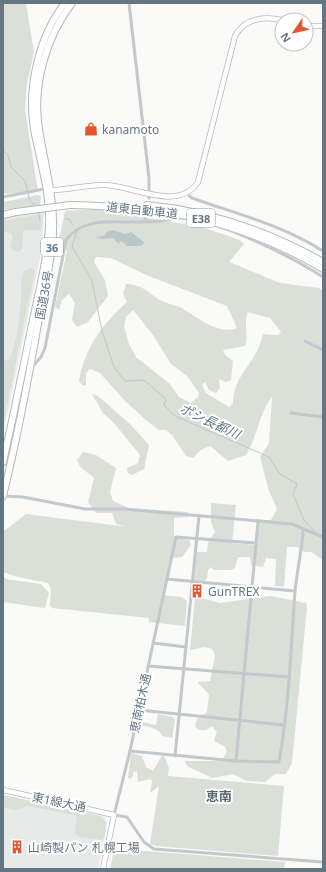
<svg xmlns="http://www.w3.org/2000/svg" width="326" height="872" font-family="'Noto Sans','Noto Sans JP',sans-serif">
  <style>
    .built { fill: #e8e9e9 }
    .green { fill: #dadfd7; fill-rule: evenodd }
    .water { fill: #bbc7cb }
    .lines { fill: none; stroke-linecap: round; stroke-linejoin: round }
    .stream { stroke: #bbc7cb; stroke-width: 1 }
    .secondary-casing { stroke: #b3babf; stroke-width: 6 }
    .highway-casing { stroke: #b4b9bd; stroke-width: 8 }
    .street { stroke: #c3c8cc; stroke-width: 3 }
    .secondary { stroke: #fff; stroke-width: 4.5 }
    .highway { stroke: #fff; stroke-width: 6 }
    .highway-bridge-casing { stroke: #b4b9bd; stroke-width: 8; stroke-linecap: butt }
    .highway-bridge { stroke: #fff; stroke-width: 6 }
    .labels { text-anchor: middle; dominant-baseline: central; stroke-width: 4; stroke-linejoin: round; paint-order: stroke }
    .shield { fill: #fff; stroke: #939fa8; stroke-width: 1 }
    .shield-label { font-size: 11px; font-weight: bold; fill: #657683 }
    .poi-label { font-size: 12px; fill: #657683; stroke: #fff; text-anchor: start }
    .street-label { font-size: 12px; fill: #657683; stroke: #fff }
    .water-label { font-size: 13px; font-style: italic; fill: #60757c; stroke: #fff }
    .neighbourhood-label { font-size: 13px; font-weight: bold; fill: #57646e; stroke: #fff }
  </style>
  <rect width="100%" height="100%" fill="#fafaf8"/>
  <g class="built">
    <polygon points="44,210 42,249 3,435 3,218"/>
    <polygon points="3,795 105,817 107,824 98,869 3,869"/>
  </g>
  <g class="green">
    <polygon points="3,3 26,3 34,52 27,84 25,110 38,191 3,194"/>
    <polygon points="38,195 41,196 40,205 3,210 3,202"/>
    <path d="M101,209L205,228L240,240L244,244L229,262L280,283L319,288L323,291V560L311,552H304L297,547H287L284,587L275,586L276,559L266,558L263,567L251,565L250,557H238L235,568L231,570H214L211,567L208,570L207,579L204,581L194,580L197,552H207L208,543L215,532L211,522V503L236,505L232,543L257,545L259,524L263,520H271L277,509L269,491L260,457L269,443L272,396L263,412L253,441L246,455L228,461L210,446L201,450L193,458L186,456L172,435L166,430H159L147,421L125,401L100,373L90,369L86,373V385L83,386L79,381C85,348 102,324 127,302L123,294L126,284C143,284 149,294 162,301C168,304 175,305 180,307C196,316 218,336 237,328L227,306L146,275L111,258L96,257L94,262L105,280L108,296L88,322L77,327L72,320L75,303L69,294L62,300L59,310L55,307L67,251L59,240L65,211ZM133,310L153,335L171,364L187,376L199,393L198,397L191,403L179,397L170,384L136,357L129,344L124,326L126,317ZM248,312L270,318L281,332L278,335L263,334C257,364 234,372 233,403L229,407L206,393L202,385L205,382L209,390L216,393L220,388L219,379L225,382L231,380L233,361L225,355L223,350L245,346C249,334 243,323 248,312Z"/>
    <polygon points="42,214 41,230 38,231 34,230 23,231 22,249 19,252 14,251 10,247 13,236 10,233 3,232 3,221"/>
    <path d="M32,268L35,270L3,425V361L10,359C17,340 20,317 21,297C22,286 19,279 25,270Z"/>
    <polygon points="92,394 98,396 131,425 149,445 144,469 132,475 128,473 127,468 138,463 140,455 114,423 103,413"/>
    <path d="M83,452L96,455L116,468L110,492L113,501L129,508L188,512L189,517L174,518V536L189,540L191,545L182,557L170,558L163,595L181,597L187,601L185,626L149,622V618L52,608L50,606L51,589L48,583L18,577L3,572L4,531L26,514L128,527L116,524L112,513H96L88,502L94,478C87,471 80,470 77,460Z"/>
    <polygon points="3,576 6,579 41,584 49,593 45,608 3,602"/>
    <polygon points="271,596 306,603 307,607 292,763 286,774 275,774 265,782 247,781 233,774 212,778 187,766 185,761 221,761 227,752 225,747 214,741 217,732 212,726 206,730 198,730 195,726 197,719 207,712 209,694 197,682 210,681 215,655 212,649 205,647 190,650 195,598 198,597 220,603"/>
    <path d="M158,714L173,717L175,721L172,738L163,736C158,728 149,727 140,725L142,722L156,725Z"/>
    <polygon points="131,753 142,756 146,767 153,771 161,757 164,756 169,768 168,776 284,786 278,856 156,846 150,844 159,786 150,793 152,782 151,779 138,782 137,771 133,772 133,776 130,779 128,778"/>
    <polygon points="3,795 101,816 106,823 105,836 102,840 79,837 75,833 77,816 75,815 27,806 16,810 3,808"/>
    <polygon points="120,849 285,862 284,869 110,869 114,850"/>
  </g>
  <polygon class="water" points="113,230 125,234 131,232 145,243 140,246 126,246 125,243 120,241 119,244 113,238 102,239 95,237 104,236 107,232"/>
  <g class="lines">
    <g class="stream">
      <polyline points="3,150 8,155 11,167 25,181 30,201 36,206"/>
      <polyline points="38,211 40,220"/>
      <polyline points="65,219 69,219 73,225"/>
      <polyline points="77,232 72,246 92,281 102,331 114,367 125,381 144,380 166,399 164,405 175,416 269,457 280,474 297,484 293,494 304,520 316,533"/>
    </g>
    <g class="secondary-casing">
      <g id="secondary">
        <polyline points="306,26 323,26"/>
        <path d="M47,190C67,191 86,184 106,185C133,186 179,212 198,182L235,36C245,18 263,16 282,20"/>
        <polyline points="3,790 114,815 103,869"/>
      </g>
    </g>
    <g class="highway-casing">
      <g id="highway">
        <path d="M70,205C167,207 238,219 323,269"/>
        <path d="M147,205C210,211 268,231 323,262"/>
        <polyline points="3,215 16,212"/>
        <path d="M3,462C13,418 22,373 31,329C38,295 47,262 49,227C51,194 40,162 34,129C27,88 39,36 65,3"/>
        <path d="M3,496C17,439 28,381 38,324C43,298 49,272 52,246C57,206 45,168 39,129C32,86 46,37 72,3"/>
      </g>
    </g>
    <g class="street">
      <polyline points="129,3 149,178 149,198"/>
      <path d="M186,193L192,198C237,214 282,225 323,251"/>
      <polyline points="3,197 44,189"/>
      <polyline points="145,221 147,211"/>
      <polyline points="305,341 323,350"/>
      <path d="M31,365H34L41,357L45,348L66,240C80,220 107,221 129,222C140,222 152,222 163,221C168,220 173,218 177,218C214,217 292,257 323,277"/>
      <polyline points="291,413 323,417"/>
      <polyline points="3,496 23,497 85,509 123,509 292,524 323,537"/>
      <polyline points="255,543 176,537 130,751 114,815 127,817 144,842 154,849 323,862"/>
      <polyline points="167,579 295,591"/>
      <polyline points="153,643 186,647"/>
      <polyline points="148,666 289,677"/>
      <polyline points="139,710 284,725"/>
      <path d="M130,751L236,761L279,762C289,706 291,649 295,591C297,572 301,553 303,534V529"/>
      <polyline points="175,756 199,516"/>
      <polyline points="236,761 258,522"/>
    </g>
    <use href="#secondary" class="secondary"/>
    <use href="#highway" class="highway"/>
    <g class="highway-bridge-casing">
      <polyline id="highway-bridge" points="16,212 70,205"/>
    </g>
    <use href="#highway-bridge" class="highway-bridge"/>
  </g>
  <defs>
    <g id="shop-bare" transform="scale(1.08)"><path d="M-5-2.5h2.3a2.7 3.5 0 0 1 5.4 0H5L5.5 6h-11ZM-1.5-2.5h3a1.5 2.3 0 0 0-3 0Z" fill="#e4572e" stroke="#fff" stroke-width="2.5" paint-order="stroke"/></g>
    <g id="building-bare" transform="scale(1.08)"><path d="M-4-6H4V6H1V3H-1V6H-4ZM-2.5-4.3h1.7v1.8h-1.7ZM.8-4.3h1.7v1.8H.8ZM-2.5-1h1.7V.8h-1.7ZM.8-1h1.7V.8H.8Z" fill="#e4572e" stroke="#fff" stroke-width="2.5" paint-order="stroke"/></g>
  </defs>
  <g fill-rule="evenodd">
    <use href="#shop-bare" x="91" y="129"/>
    <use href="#building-bare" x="197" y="591"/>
    <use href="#building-bare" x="17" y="847"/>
  </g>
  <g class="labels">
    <g class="shield">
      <rect x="187" y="209" width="28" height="18" rx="3"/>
      <rect x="41" y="238" width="22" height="18" rx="3"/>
    </g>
    <g class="shield-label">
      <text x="201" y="218">E38</text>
      <text x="52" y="247">36</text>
    </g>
    <g class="poi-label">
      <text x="102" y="129">kanamoto</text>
      <text x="208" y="591">GunTREX</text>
      <text x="28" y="847">山崎製パン 札幌工場</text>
    </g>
    <g class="street-label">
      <text transform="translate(142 210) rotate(6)">道東自動車道</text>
      <text transform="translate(44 295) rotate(-79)">国道36号</text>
      <text transform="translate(140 703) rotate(-78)">恵南柏木通</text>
      <text transform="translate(59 802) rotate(12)">東1線大通</text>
    </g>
    <g class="water-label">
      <text transform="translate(210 421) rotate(25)">ポシ長都川</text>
    </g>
    <g class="neighbourhood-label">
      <text x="219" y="796">恵南</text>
    </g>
  </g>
  <rect width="326" height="872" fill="none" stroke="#657683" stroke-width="8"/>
  <g transform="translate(294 32) rotate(236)"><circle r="19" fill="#ffffff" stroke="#c1c8cd"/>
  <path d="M0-3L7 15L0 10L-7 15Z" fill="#e4572e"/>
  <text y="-6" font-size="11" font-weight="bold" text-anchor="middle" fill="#657683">N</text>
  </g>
</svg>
